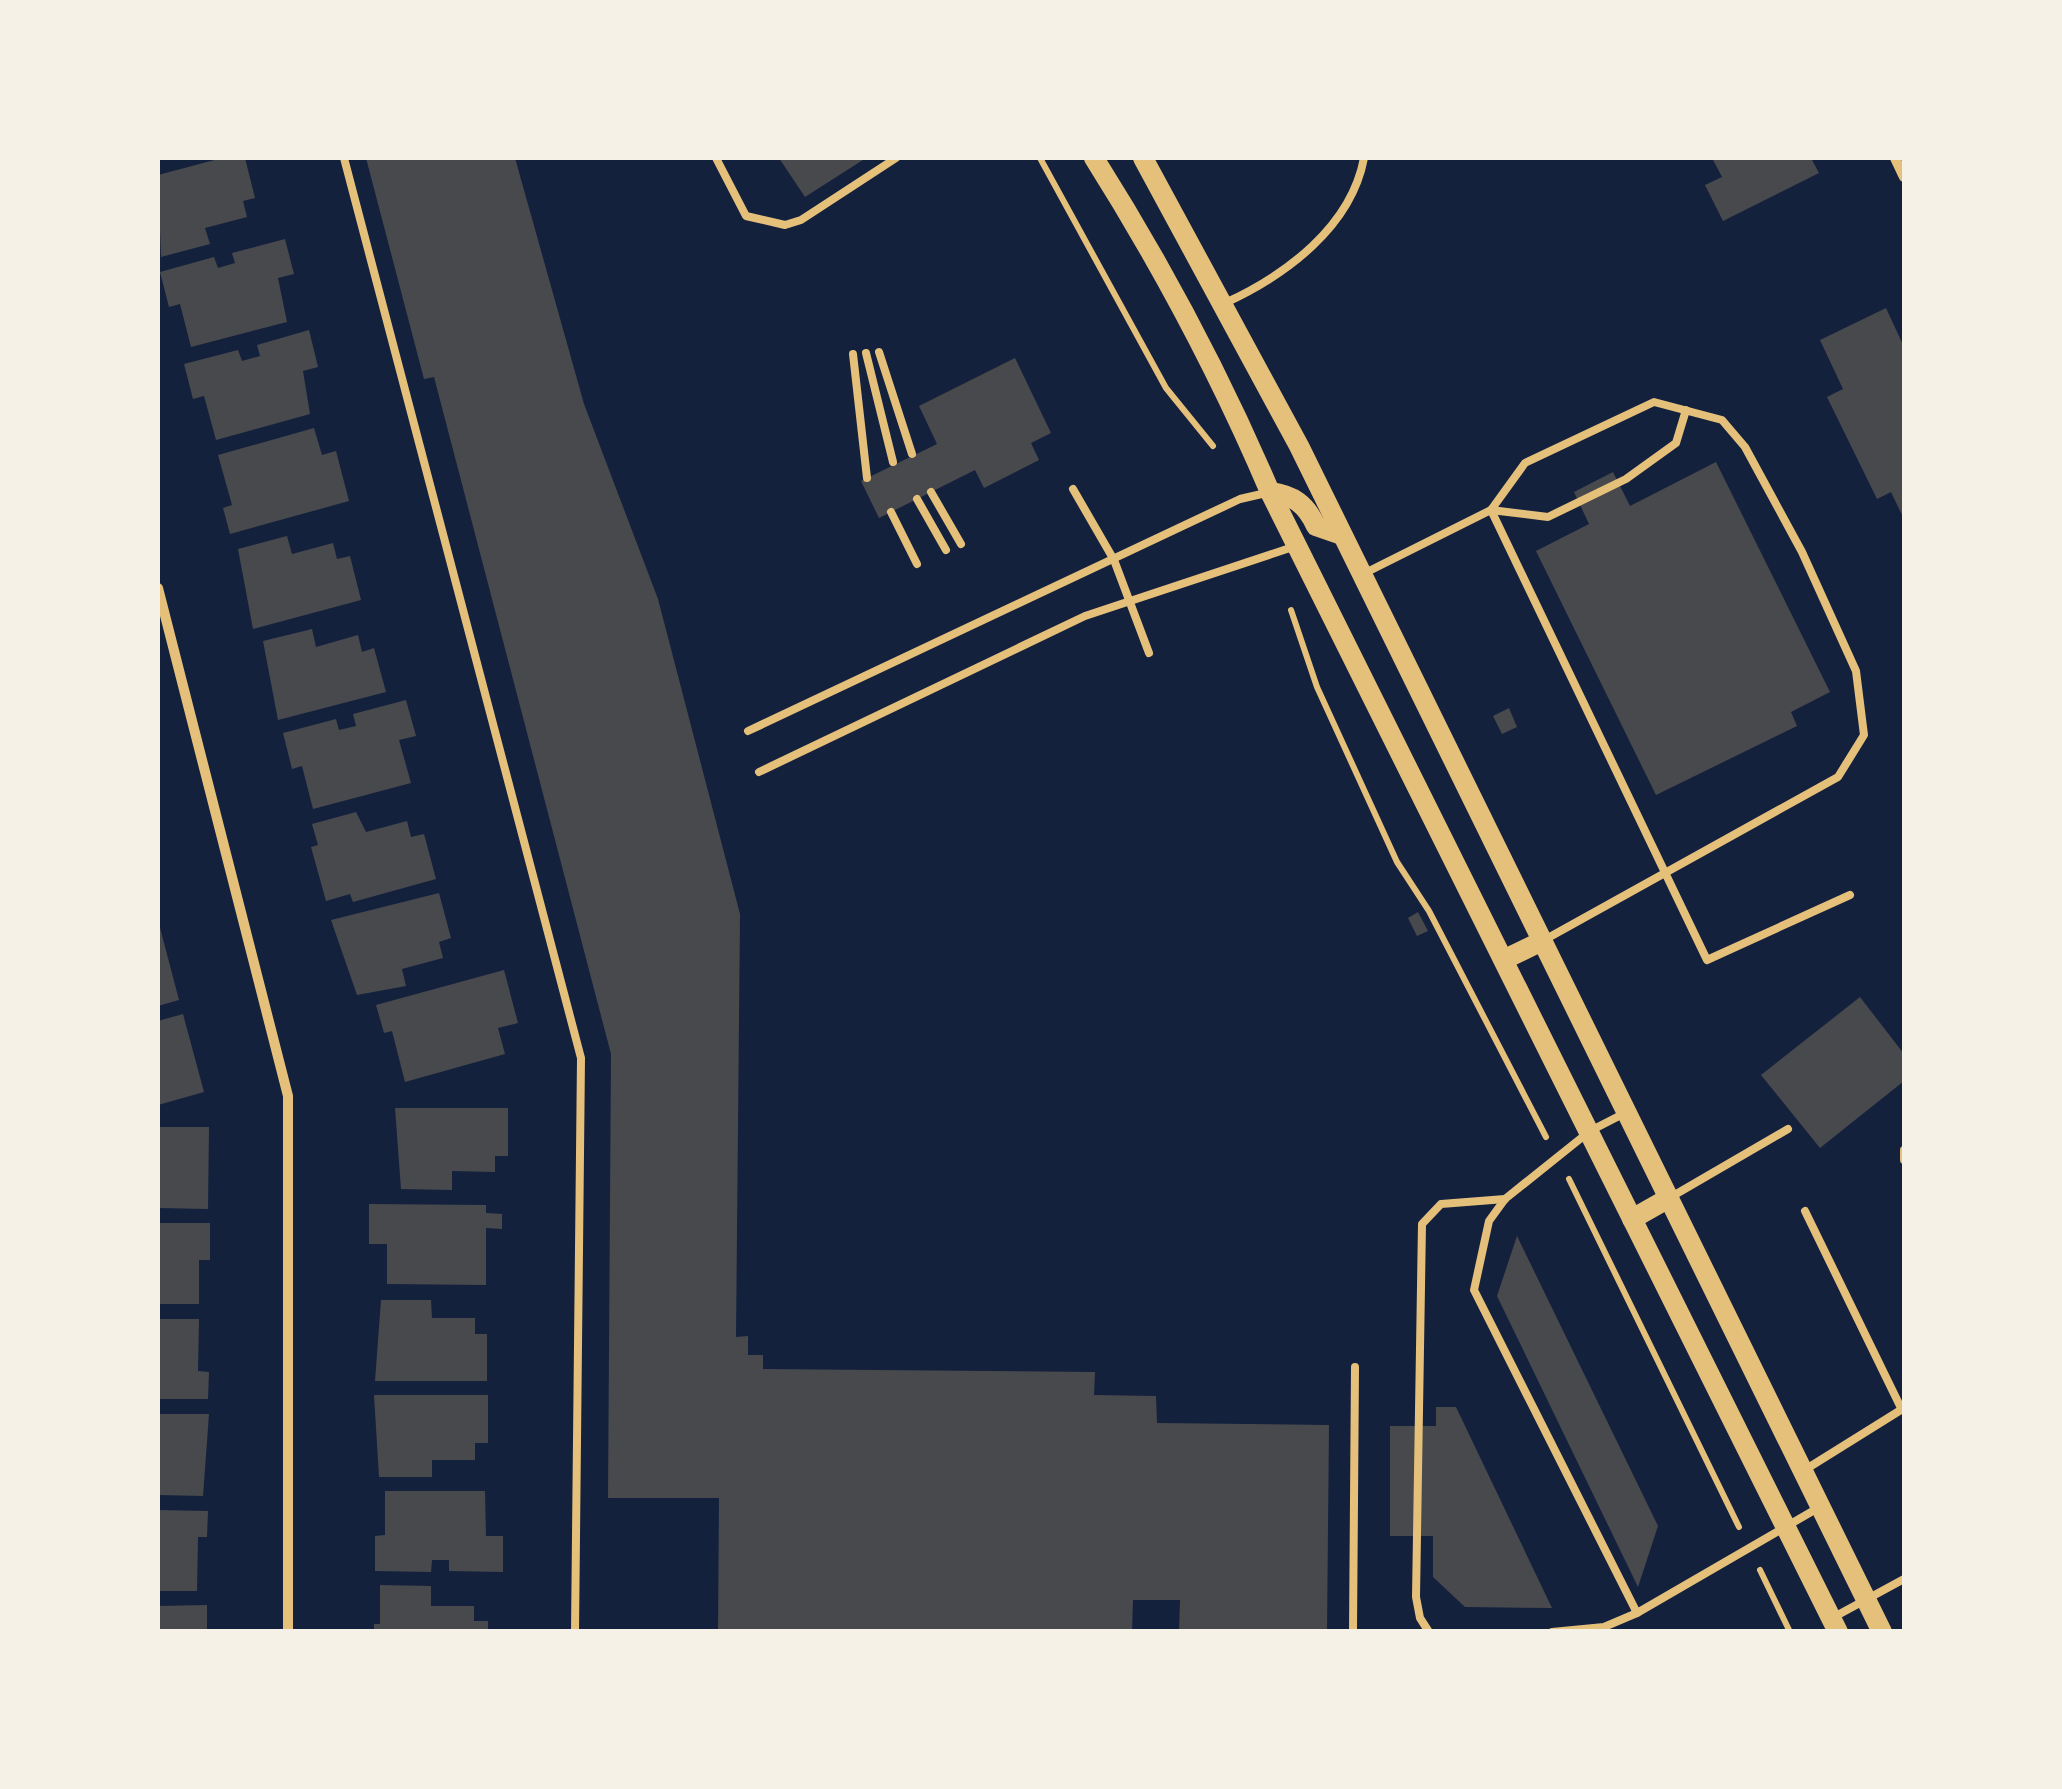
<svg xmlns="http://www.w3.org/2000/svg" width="2062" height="1789" font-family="Karla,sans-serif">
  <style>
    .building { fill: #48494c }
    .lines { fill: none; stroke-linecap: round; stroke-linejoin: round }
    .path { stroke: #e5c07b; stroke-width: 6 }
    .service { stroke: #e5c07b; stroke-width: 8 }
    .minor { stroke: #e5c07b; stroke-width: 10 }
    .secondary { stroke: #e5c07b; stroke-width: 20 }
  </style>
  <rect width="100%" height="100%" fill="#14213d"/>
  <g class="building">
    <polygon points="222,158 245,158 255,198 243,201 247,217 205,228 210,244 161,257 158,175"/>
    <polygon points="366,158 515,158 584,404 658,599 740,914 736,1337 748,1336 748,1355 763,1355 763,1369 1095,1372 1094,1395 1156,1396 1157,1423 1329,1425 1327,1632 1179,1632 1180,1600 1133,1600 1132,1632 718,1632 719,1498 608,1498 611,1054 434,377 424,379"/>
    <polygon points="779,158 866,158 805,197"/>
    <polygon points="1712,158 1811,158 1819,173 1723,221 1705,185 1722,177"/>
    <polygon points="285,239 294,274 278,278 287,322 191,347 180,304 169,307 160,272 214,257 218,268 235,263 232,253"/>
    <polygon points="1886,308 1904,347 1904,519 1891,492 1877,499 1827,397 1843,389 1820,340"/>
    <polygon points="309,330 318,367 303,371 310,414 216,440 204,396 193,399 184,364 238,350 242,361 260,356 257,345"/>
    <polygon points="1015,358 1051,433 1031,443 1039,460 984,488 975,470 879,518 861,481 937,444 919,406"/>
    <polygon points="314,428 322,455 336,451 349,501 230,534 223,508 232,505 218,455"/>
    <polygon points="1716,462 1830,692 1791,712 1797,726 1656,795 1536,551 1589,524 1574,492 1613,472 1630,506"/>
    <polygon points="287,536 292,554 333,543 337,559 350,556 361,600 253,629 238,549"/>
    <polygon points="312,629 316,647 358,635 362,652 374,648 386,692 278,720 263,641"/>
    <polygon points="406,700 416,736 399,740 411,783 313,809 302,766 292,769 283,733 336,719 339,730 356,726 353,714"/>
    <polygon points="1509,708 1517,727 1502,734 1493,716"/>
    <polygon points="356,812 366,832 407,821 411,837 424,834 436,879 353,902 350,894 326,901 311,847 318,845 312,824"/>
    <polygon points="439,893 451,938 439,942 443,958 402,969 406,986 357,995 331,920"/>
    <polygon points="1418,912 1428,931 1417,936 1408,918"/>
    <polygon points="158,920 179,1000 158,1006"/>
    <polygon points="504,970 518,1023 498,1028 505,1054 405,1082 392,1031 384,1033 376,1005"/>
    <polygon points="1860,997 1904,1054 1904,1081 1820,1148 1761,1075"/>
    <polygon points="183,1014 204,1092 158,1105 158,1021"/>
    <polygon points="395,1108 508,1108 508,1156 495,1156 495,1172 452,1171 452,1190 401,1189"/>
    <polygon points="158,1127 209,1127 208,1209 158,1208"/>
    <polygon points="369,1204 486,1205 486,1213 502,1214 502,1229 486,1228 486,1285 387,1284 387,1244 369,1244"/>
    <polygon points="158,1223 210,1223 210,1260 199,1260 199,1304 158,1304"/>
    <polygon points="1517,1236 1658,1526 1638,1587 1497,1296"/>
    <polygon points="381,1300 431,1300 432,1318 475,1318 475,1334 487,1334 487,1381 375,1381"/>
    <polygon points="158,1319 199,1319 198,1371 209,1372 208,1399 158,1399"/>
    <polygon points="374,1395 488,1395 488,1443 475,1443 475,1460 432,1460 432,1477 379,1477"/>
    <polygon points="1436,1407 1456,1407 1552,1608 1465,1607 1433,1577 1433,1536 1390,1536 1390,1426 1436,1426"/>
    <polygon points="158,1414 209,1414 203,1496 158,1495"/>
    <polygon points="385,1491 485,1491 486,1536 503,1536 503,1572 449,1571 449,1560 432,1560 431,1572 375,1571 375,1536 385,1535"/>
    <polygon points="158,1510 208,1511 207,1537 198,1537 197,1591 158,1591"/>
    <polygon points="380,1585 431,1586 431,1606 474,1606 474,1621 488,1621 488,1632 374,1632 374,1624 380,1624"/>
    <polygon points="207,1605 207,1632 158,1632 158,1606"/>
  </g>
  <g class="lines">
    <g class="path">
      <polyline points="1040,158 1166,388 1213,446"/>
      <polyline points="1291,610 1317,687 1397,862 1429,911 1546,1137"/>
      <polyline points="1569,1179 1739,1527"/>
      <polyline points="1760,1570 1790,1632"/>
    </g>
    <g class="service">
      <polyline points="344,158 581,1058 575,1632"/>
      <polyline points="716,158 746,216 785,225 801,220 896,158"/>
      <path d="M1225,303C1286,275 1351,227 1364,158"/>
      <polyline points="879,352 912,454"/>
      <polyline points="866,353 893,462"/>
      <polyline points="853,354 867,478"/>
      <polyline points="1073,489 1114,560 1149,653"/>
      <polyline points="931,492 961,544"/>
      <polyline points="917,499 946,550"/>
      <polyline points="1491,510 1707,960 1850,895"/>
      <polyline points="1491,510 1548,517 1626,479 1676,443 1686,410"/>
      <polyline points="891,512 917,564"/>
      <polyline points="1365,573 1491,510 1525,463 1654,402 1722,420 1745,447 1802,552 1856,671 1864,735 1838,777 1546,939"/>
      <polyline points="748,731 1240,499 1266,493"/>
      <polyline points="759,772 1085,616 1293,547"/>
      <polyline points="1623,1114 1590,1131 1505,1199 1489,1221 1474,1290 1637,1613 1818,1508"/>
      <polyline points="1904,1150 1904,1160"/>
      <polyline points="1671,1197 1788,1129"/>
      <polyline points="1805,1211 1902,1410"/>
      <polyline points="1803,1471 1904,1408"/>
      <polyline points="1834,1617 1904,1579"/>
      <polyline points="1353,1632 1355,1367"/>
      <polyline points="1429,1632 1420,1618 1416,1597 1422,1224 1441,1204 1505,1199"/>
      <polyline points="1552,1632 1604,1627 1637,1613"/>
    </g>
    <g class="minor">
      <polyline points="1895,158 1904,177"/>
      <polyline points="158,588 288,1096 288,1632"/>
    </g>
    <g class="secondary">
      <path d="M1094,158C1161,264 1221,377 1270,492L1838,1632"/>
      <polyline points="1143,158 1299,446 1882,1632"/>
      <path d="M1270,492C1293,495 1306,504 1316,526L1342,535"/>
      <polyline points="1505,959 1542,941"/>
      <polyline points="1632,1219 1669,1198"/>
    </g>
  </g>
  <rect width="2062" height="1789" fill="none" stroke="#f6f1e7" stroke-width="320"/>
</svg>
